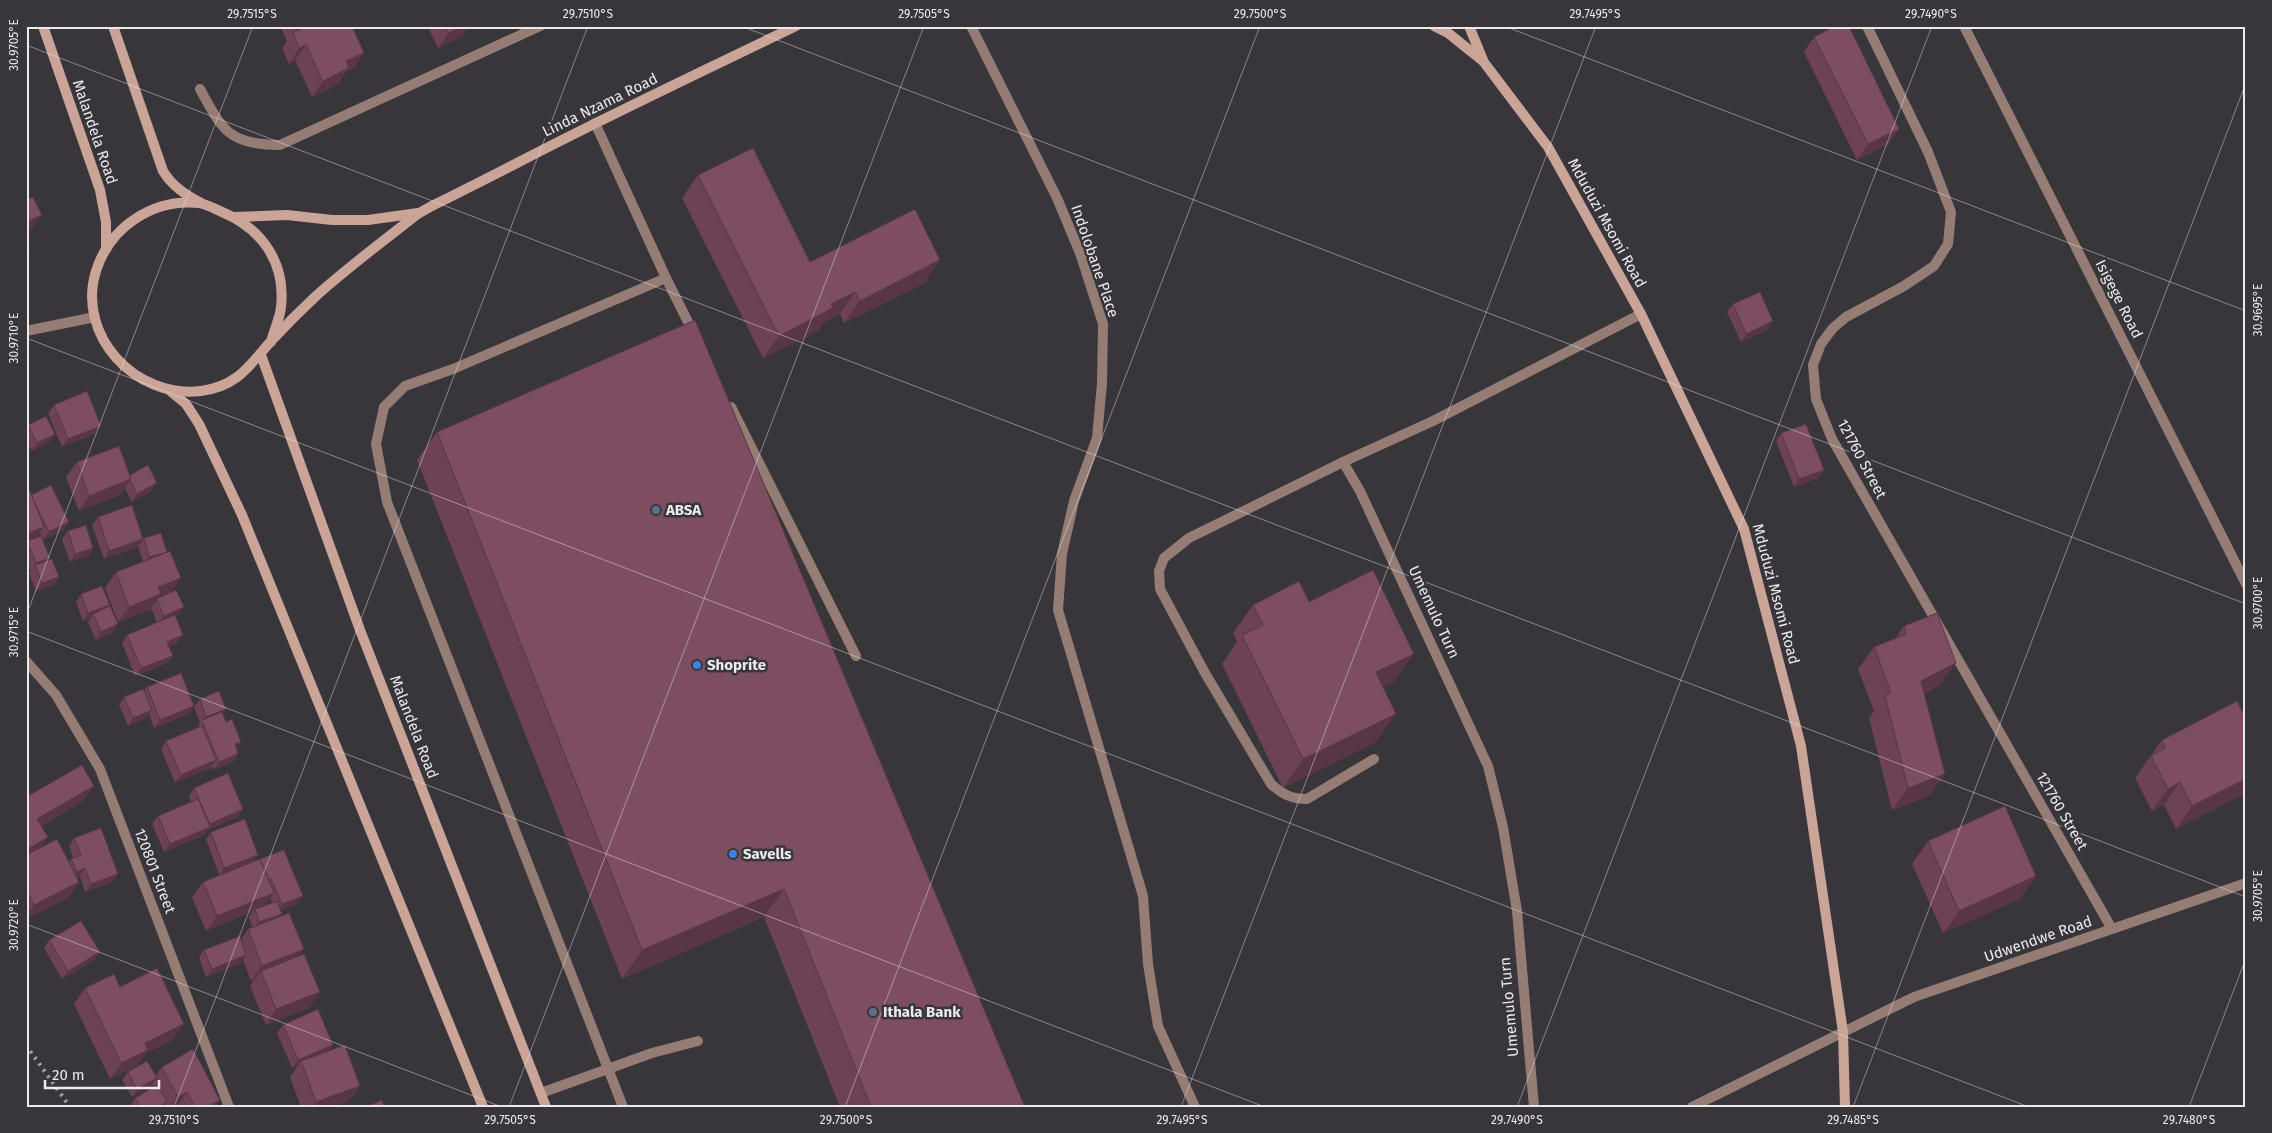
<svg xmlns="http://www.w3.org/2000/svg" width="2272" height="1133" font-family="'Fira Sans',sans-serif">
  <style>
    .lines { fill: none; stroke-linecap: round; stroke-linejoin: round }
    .lane { stroke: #957d76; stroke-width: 10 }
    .street { stroke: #957d76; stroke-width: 10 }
    .secondary { stroke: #cba498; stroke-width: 10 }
    .rail { stroke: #9e9da1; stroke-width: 4; stroke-dasharray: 2.5 5; stroke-linecap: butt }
    .wall { fill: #6c4254; fill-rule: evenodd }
    .shaded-wall { fill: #583645 }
    .building { fill: #7d4d62; stroke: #583645 }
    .ticks { fill: none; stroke: #ebeaed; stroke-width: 1; stroke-opacity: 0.45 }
    .service-dot { fill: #5c6f8a; stroke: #38353b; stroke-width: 2 }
    .shop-dot { fill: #3f7fe0; stroke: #38353b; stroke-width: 2 }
    .labels { text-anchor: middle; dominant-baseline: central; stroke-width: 5; stroke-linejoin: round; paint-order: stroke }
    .street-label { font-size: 15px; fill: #ebeaed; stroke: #38353b }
    .poi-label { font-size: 15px; font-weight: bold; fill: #ebeaed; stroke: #38353b; text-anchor: start }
    .neatline { fill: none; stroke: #ebeaed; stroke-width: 2 }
    .ticks-label { font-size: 12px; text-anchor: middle; fill: #ebeaed }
  </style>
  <rect width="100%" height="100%" fill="#38353b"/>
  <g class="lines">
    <g class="lane">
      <polyline points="971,26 1057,198 1080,253 1103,324 1102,383 1097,438 1074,501 1062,554 1058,610 1143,896 1148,964 1158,1026 1195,1107"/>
      <polyline points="1867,26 1928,152 1951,212 1948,244 1934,266 1904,286 1846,317 1833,328 1821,344 1813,365 1816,399 1832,439 2112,929"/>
      <polyline points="595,123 666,278 453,369 405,386 384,407 376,444 387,502 623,1107"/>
      <polyline points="666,278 695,336"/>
      <polyline points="731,407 856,656"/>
      <path d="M1343,462L1189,538L1164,558L1159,571L1160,589L1205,673L1271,784C1282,794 1291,799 1307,799L1374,759"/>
      <polyline points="541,1093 652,1053 698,1041"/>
    </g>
    <g class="street">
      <polyline points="1964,26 2246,584"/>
      <path d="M200,89C223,131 228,144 280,145L540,26"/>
      <polyline points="26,331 95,317"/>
      <polyline points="26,661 56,695 100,769 229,1107"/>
      <polyline points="1534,1107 1517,911 1503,827 1488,766 1360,491 1343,462 1433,421 1641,314"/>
      <polyline points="1692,1107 1914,997 2246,883"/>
    </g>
    <g class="secondary">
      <polyline points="43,26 100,190 106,222 106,249"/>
      <path d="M113,26L163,171C172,186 186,195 201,203"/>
      <polyline points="1434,26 1448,33 1483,61 1548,147 1641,314 1744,529 1801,746 1843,1032 1845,1107"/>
      <polyline points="1469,26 1483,60"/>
      <polyline points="234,217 287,215 332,220 368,220 418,213"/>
      <path d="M271,342C274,330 280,318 281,307C286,262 261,228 222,212C215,209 206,204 199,203C153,198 110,227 96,271C76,336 136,399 201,391C239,386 250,364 273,339C286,325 301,310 316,296C347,268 382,242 415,216C426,208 440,202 452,196C474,185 496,174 517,163C609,115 703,71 796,26"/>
      <polyline points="261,355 360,630 546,1107"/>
      <polyline points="169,390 186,404 199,424 242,515 483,1107"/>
    </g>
    <polyline class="rail" points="26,1045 70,1107"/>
  </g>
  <g class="wall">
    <polygon points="280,26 352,26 364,53 353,69 346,72 338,84 312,97 295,60 289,64 282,48 287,41"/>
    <polygon points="427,26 469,26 461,37 438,48"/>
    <polygon points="1814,37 1899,129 1888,144 1857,160 1804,52"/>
    <polygon points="698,175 810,262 925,283 844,323 840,314 823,323 818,331 763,358 682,198"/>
    <polygon points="1733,304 1773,321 1768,329 1741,342 1727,312"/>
    <polygon points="54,405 95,434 62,447 48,413"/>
    <polygon points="28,425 55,434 49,442 32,451 26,440 26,428"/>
    <polygon points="437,432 1025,1107 840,1107 764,917 622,979 417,460"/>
    <polygon points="1781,433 1824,470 1818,478 1794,487 1776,441"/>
    <polygon points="77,462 130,475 151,491 132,502 125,488 120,495 79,511 66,477"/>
    <polygon points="26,493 31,495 69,522 63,530 43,540 40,533 36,537 48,560 59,577 54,585 36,591 29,573 31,571 26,560"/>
    <polygon points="98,517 137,547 104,559 92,525"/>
    <polygon points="68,531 93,548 88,556 70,562 62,539"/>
    <polygon points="144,538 172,592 184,607 178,615 176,616 177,643 169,646 173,656 167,663 135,676 122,643 127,635 157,623 151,608 150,610 118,622 105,588 116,572 143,562 138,546"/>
    <polygon points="81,594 108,608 113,632 96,640 88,622 91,618 83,621 76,602"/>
    <polygon points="1309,602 1394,682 1383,687 1376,742 1283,788 1222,664 1237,642 1233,633 1253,605"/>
    <polygon points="1904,626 1940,685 1924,694 1945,774 1929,796 1892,810 1869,718 1874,711 1858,669 1874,647 1895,639"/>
    <polygon points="147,687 194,706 189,714 154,728 149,714 146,718 128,726 119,705 124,697 144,691"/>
    <polygon points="200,699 223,714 238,754 233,762 213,770 212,766 210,768 175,783 161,749 166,741 197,728 200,723 194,707"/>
    <polygon points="2162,740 2246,793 2176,829 2164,805 2152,811 2135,778"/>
    <polygon points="194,788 243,809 238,817 208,830 204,835 164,852 152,824 158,816 191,802 189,796"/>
    <polygon points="26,797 83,801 41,826 40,848 69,862 71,859 73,858 69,846 74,838 118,874 112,882 85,892 80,876 76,878 79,882 68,898 26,919"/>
    <path d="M211,832L303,896L297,904L280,911V916L299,956L320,992L309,1008L266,1025L250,986L254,980L251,981L243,960L241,963L206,977L199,957L204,950L241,940L248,929L252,927L249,917L252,912L206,931L192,897L203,882L219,875L206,839ZM270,898L272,903L264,906Z"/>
    <polygon points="1928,841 2036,876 2020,899 1943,933 1912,864"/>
    <polygon points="49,940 100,952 94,960 62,979 44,948"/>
    <polygon points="120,987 173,1040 146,1053 137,1066 110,1079 74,1004 85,988"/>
    <polygon points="283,1025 329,1051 360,1086 349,1101 335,1107 301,1107 290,1077 298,1065 292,1068 277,1033"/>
    <polygon points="162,1067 215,1107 164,1107 164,1106 163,1107 130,1107 130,1106 135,1098 154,1087 152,1085 151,1086 132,1097 122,1080 128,1072 155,1076"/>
  </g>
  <g class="shaded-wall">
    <polygon points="299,26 322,26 293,34"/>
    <polygon points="462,26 469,26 461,37 438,48 448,33"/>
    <polygon points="306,45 295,60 289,64 299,48"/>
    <polygon points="364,53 353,69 346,72 338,84 312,97 323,81 346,61"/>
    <polygon points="1899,129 1888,144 1857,160 1868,144"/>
    <polygon points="42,215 31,230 26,233 26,222"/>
    <polygon points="940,260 925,283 844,323 860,301"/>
    <polygon points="855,292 840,314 823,323 818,331 763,358 779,336 831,304"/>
    <polygon points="1773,321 1768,329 1741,342 1746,334"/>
    <polygon points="101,426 95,434 62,447 68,439"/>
    <polygon points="55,434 49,442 32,451 37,443"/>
    <polygon points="1824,470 1818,478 1794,487 1799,479"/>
    <polygon points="131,479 120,495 79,511 89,496"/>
    <polygon points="157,483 151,491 132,502 137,494"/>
    <polygon points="69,522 63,530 43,540 49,532"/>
    <polygon points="44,527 33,542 27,541 26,542 26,534"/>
    <polygon points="143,539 137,547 104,559 109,551"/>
    <polygon points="93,548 88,556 70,562 75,554"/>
    <polygon points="167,552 144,565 149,557"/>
    <polygon points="50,558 44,566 35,565 36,563"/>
    <polygon points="59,577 54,585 36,591 42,583"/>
    <polygon points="181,578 170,594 158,599 150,610 118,622 129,607 158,587"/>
    <polygon points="110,605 104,613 93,614 91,618 83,621 88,613"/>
    <polygon points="184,607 178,615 158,624 164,616"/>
    <polygon points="118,624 113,632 96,640 101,632"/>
    <polygon points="183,635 177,643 162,650 167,642"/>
    <polygon points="1414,654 1394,682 1356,701 1376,672"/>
    <polygon points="173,656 167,663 135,676 141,668"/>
    <polygon points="1956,663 1940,685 1905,703 1921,681"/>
    <polygon points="194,706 189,714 154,728 160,720"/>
    <polygon points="226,709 221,717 203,722 206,717"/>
    <polygon points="152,710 146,718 128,726 133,718"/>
    <polygon points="1396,714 1376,742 1283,788 1303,759"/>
    <polygon points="241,742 235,750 235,744"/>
    <polygon points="238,754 233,762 213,770 219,762"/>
    <polygon points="216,760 210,768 175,783 181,775"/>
    <polygon points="1945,774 1929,796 1892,810 1908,788"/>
    <polygon points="2246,779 2246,793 2176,829 2192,806"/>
    <polygon points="2180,782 2164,805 2152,811 2168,789"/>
    <polygon points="94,786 83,801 26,834 37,819"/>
    <polygon points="243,809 238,817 208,830 204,835 164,852 170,844 206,829 210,824"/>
    <polygon points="48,837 37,853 26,859 26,850"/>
    <polygon points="258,855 252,863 219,876 224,868"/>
    <polygon points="85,868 80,876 71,880 77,872"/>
    <polygon points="118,874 112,882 85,892 91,884"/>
    <polygon points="2036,876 2020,899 1943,933 1959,911"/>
    <polygon points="79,882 68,898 26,919 26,917 34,905"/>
    <polygon points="784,889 764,917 622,979 642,950"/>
    <polygon points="274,893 263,908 255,909 252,912 206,931 217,916"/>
    <polygon points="303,896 297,904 276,912 282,904"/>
    <polygon points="282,914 276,922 253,930 259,922"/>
    <polygon points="304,949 293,964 261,971 254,980 251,981 262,966"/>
    <polygon points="100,952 94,960 62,979 68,971"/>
    <polygon points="246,955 241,963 206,977 212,969"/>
    <polygon points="320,992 309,1008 266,1025 276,1009"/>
    <polygon points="184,1024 173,1040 146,1053 137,1066 110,1079 121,1063 145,1043"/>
    <polygon points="333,1045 327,1053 301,1061 298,1065 292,1068 298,1060"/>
    <polygon points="157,1078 151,1086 132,1097 137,1089"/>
    <polygon points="360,1086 349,1101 335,1107 313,1107 316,1102"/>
    <polygon points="187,1092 177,1107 171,1107 178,1097"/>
    <polygon points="220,1100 215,1107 207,1107"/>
    <polygon points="167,1102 163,1107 158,1107"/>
  </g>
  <g class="building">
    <polygon points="306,26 352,26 364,53 346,61 349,68 323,81 306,45 299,48 293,33"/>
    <polygon points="445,26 462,26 448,33"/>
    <polygon points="1835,26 1849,26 1899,129 1868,144 1814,37"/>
    <polygon points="753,148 810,262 915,209 940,260 860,301 855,292 831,304 833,308 779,336 698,175"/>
    <polygon points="33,197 42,215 26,222 26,200"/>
    <polygon points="26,247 30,255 26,257"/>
    <polygon points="1760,292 1773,321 1746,334 1733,304"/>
    <polygon points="695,320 1025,1107 871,1107 784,889 642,950 437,432"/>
    <polygon points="87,391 101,426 68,439 54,405"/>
    <polygon points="46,416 55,434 37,443 28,425"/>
    <polygon points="1806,424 1824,470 1799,479 1781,433"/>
    <polygon points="119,446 131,479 89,496 77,462"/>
    <polygon points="148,465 157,483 137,494 130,480 131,479 130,475"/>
    <polygon points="51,485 69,522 49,532 31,495"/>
    <polygon points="30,491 44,527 26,534 26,493"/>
    <polygon points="132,505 143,539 109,551 98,517"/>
    <polygon points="86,525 93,548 75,554 68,531"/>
    <polygon points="161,533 167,552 149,557 144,538"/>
    <polygon points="41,536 50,558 36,563 27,541"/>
    <polygon points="170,551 181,578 158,587 161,594 129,607 116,572"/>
    <polygon points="52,559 59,577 42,583 35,565"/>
    <polygon points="1373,570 1414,654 1376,672 1396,714 1303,759 1242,635 1263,625 1253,605 1299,581 1309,602"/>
    <polygon points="102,586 110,605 88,613 81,594"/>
    <polygon points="176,590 184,607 164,616 157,600 158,598"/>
    <polygon points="110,606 118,624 101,632 93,614"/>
    <polygon points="1937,613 1956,663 1921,681 1945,774 1908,788 1885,696 1891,693 1874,647 1906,634 1904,626"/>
    <polygon points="175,615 183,635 167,642 173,656 141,668 127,635"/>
    <polygon points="181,673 194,706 160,720 147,687"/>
    <polygon points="143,689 152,710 133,718 124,697"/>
    <polygon points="219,691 226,709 206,717 200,699"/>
    <polygon points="2237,701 2246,719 2246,779 2192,806 2180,782 2168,789 2151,756 2165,748 2162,740"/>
    <polygon points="222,712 226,722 232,719 241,742 235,744 238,754 219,762 202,720"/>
    <polygon points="202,726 216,760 181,775 166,741"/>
    <polygon points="82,765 94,786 37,819 48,837 26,850 26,797"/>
    <polygon points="228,773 243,809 210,824 194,788"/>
    <polygon points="198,799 210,827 170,844 158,816"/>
    <polygon points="2005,806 2036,876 1959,911 1928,841"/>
    <polygon points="245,819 258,855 224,868 211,832"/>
    <polygon points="101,828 118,874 91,884 85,868 77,872 71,859 81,855 74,838"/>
    <polygon points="57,839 79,882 34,905 26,890 26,855"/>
    <polygon points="284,850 303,896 282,904 271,879 269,880 260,859"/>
    <polygon points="260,859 274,893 217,916 203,882"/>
    <polygon points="277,901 282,914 259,922 255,909"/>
    <polygon points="289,913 304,949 262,966 248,929"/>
    <polygon points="81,921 100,952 68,971 49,940"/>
    <polygon points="240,936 246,955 212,969 204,950"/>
    <polygon points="304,954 320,992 276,1009 261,971"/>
    <polygon points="157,968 184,1024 145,1043 148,1050 121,1063 85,988 114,974 120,987"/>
    <polygon points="318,1009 333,1045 298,1060 283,1025"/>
    <polygon points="345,1045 360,1086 316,1102 301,1061"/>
    <polygon points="193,1049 220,1100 207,1107 195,1107 187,1092 178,1097 162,1067"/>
    <polygon points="147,1061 157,1078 137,1089 128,1072"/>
    <polygon points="157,1085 167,1102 158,1107 141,1107 135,1098"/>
    <polygon points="382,1100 384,1107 366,1107"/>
  </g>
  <path class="ticks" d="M741,26L2246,604M1504,26L2246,311M26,45L2246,897M26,338L2029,1107M26,616L253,26M26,631L1265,1107M26,924L502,1107M174,1107L588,26M509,1107L924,26M845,1107L1260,26M1181,1107L1596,26M1517,1107L1932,26M1853,1107L2246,83M2189,1107L2246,958"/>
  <g class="service-dot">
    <circle cx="656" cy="510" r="5"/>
    <circle cx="873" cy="1012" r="5"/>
  </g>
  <g class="shop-dot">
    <circle cx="697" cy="665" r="5"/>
    <circle cx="733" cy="854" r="5"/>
  </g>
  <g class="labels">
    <g class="street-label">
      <text transform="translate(600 105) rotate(-26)">Linda Nzama Road</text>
      <text transform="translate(95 132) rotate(71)">Malandela Road</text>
      <text transform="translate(1607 223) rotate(61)">Mduduzi Msomi Road</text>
      <text transform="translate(1095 261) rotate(71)">Indolobane Place</text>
      <text transform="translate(2119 299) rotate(63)">Isigege Road</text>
      <text transform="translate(1862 459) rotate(62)">121760 Street</text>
      <text transform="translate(1776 594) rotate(75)">Mduduzi Msomi Road</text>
      <text transform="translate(1434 612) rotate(65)">Umemulo Turn</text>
      <text transform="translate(414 727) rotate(69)">Malandela Road</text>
      <text transform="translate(2062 811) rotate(60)">121760 Street</text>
      <text transform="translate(155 871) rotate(69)">120801 Street</text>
      <text transform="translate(2038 939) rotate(-19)">Udwendwe Road</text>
      <text transform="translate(1509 1007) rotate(-95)">Umemulo Turn</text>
    </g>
    <g class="poi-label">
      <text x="666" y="510">ABSA</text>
      <text x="707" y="665">Shoprite</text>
      <text x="743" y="854">Savells</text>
      <text x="883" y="1012">Ithala Bank</text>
    </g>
  </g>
  <rect width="2272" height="1133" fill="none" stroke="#38353b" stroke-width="55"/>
  <path d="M45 1080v8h114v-8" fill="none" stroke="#ebeaed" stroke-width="2.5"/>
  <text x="52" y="1080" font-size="15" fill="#ebeaed" stroke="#38353b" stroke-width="4" paint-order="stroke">20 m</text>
  <rect x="28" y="28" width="2216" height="1078" class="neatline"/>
  <g class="ticks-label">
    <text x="252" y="18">29.7515°S</text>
    <text x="588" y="18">29.7510°S</text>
    <text x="924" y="18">29.7505°S</text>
    <text x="1260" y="18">29.7500°S</text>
    <text x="1595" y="18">29.7495°S</text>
    <text x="1931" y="18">29.7490°S</text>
    <text transform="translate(14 45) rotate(-90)" y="4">30.9705°E</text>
    <text transform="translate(2258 310) rotate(-90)" y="4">30.9695°E</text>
    <text transform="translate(14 338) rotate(-90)" y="4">30.9710°E</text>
    <text transform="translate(2258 603) rotate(-90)" y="4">30.9700°E</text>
    <text transform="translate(14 632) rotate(-90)" y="4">30.9715°E</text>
    <text transform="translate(2258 896) rotate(-90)" y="4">30.9705°E</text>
    <text transform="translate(14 925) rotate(-90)" y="4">30.9720°E</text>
    <text x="174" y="1124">29.7510°S</text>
    <text x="510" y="1124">29.7505°S</text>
    <text x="846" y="1124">29.7500°S</text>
    <text x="1182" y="1124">29.7495°S</text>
    <text x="1517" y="1124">29.7490°S</text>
    <text x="1853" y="1124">29.7485°S</text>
    <text x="2189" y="1124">29.7480°S</text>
  </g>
</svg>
